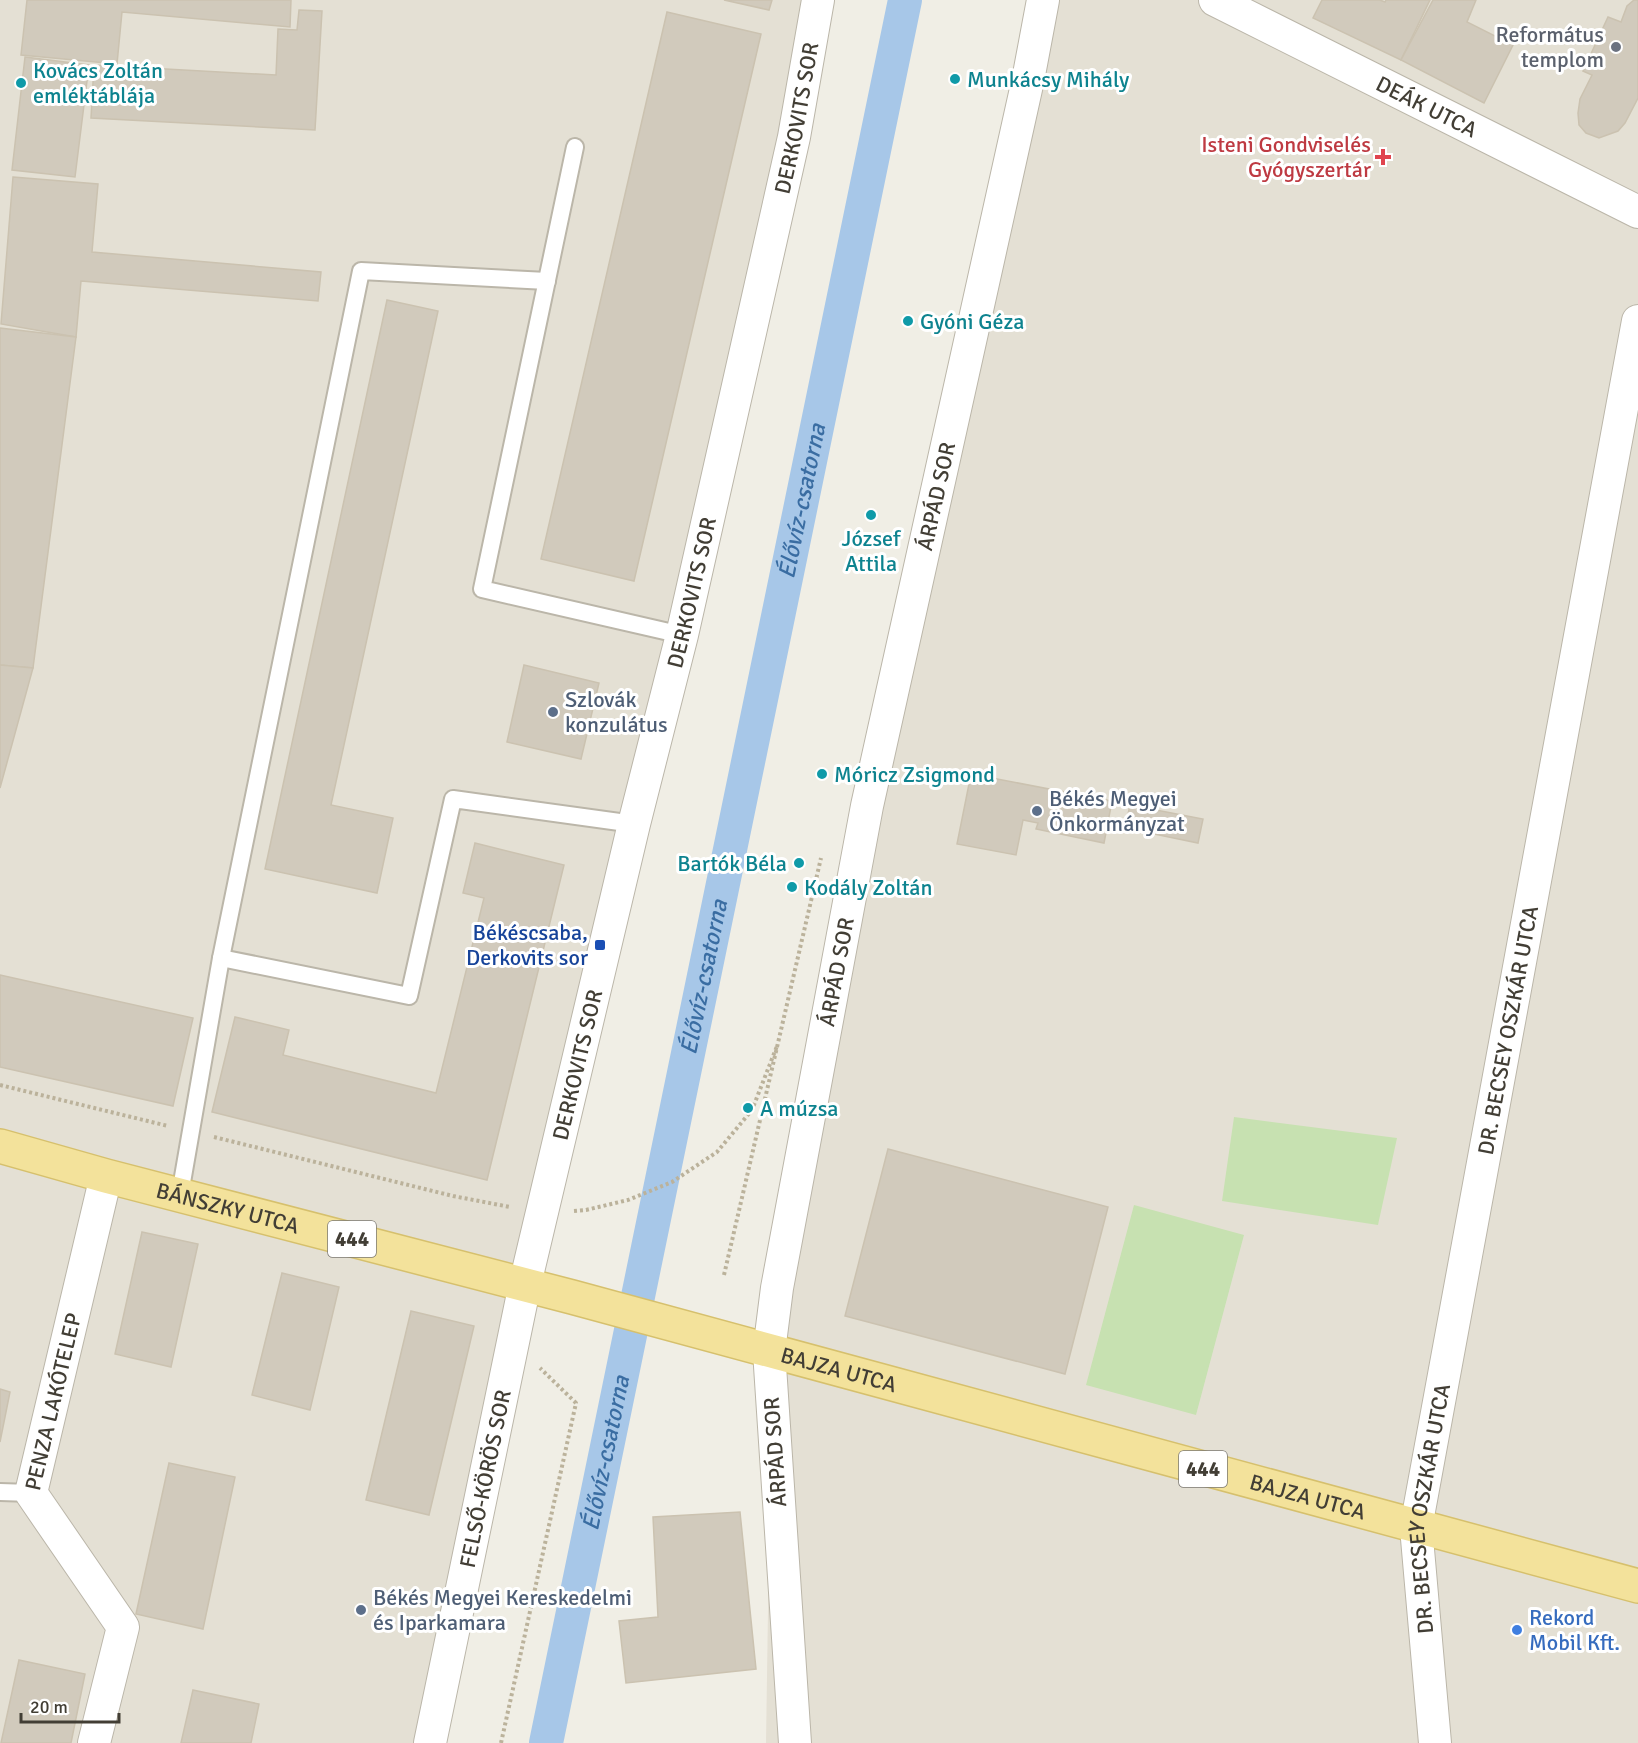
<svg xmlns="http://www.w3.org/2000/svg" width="1638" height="1743" font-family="Signika,sans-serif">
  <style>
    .residential { fill: #e4e0d4 }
    .green { fill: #c7e1b1 }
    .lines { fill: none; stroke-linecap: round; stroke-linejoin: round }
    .canal { stroke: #a7c7e8; stroke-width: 34 }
    .building { fill: #d1cabc; stroke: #cbc2b0; stroke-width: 1.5 }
    .lane-casing { stroke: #bbb6a9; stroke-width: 20 }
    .street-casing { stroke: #bbb6a9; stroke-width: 34 }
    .primary-casing { stroke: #d6c06d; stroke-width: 36 }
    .path { stroke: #bbb29b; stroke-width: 4; stroke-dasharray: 3 3; stroke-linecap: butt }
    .lane { stroke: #fff; stroke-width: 16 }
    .street { stroke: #fff; stroke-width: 32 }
    .primary { stroke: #f3e29b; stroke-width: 33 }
    .worship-dot { fill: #6b7280; stroke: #fff; stroke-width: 2 }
    .culture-dot { fill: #0f9aa8; stroke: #fff; stroke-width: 2 }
    .health-dot { fill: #e0444e; stroke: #fff; stroke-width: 2 }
    .service-dot { fill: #5c6f8a; stroke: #fff; stroke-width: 2 }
    .transit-dot { fill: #1a4fb4; stroke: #fff; stroke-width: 2 }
    .shop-dot { fill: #3f7fe0; stroke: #fff; stroke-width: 2 }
    .labels { text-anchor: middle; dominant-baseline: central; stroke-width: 6; stroke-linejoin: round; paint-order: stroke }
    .shield { fill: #fff; stroke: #7b7872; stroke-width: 1.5 }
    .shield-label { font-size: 21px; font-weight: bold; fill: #423e35 }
    .worship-label { font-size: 22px; fill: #5b616d; stroke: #fff; text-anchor: end }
    .culture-label { font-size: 22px; fill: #0d838f; stroke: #fff; text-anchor: start }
    .street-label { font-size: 22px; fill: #423e35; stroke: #fff }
    .health-label { font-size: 22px; fill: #be3a42; stroke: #fff; text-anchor: end }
    .service-label { font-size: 22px; fill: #4e5e75; stroke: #fff; text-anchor: start }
    .transit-label { font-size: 22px; fill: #164399; stroke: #fff; text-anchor: end }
    .shop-label { font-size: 22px; fill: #366cbe; stroke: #fff; text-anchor: start }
    .water-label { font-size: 24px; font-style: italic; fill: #3a6da2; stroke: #fff }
  </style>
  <rect width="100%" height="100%" fill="#f0eee5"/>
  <g class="residential">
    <polygon points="0,0 813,0 434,1743 0,1743"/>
    <polygon points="1038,0 1638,0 1638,1743 766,1743 772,1343"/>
  </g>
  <g class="green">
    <polygon points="1234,1117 1397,1138 1378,1225 1222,1201"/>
    <polygon points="1134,1205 1244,1235 1196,1415 1086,1385"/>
  </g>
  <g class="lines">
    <path class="canal" id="s1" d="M546,1743L905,0"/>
  </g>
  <g class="building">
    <polygon points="27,0 291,0 290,27 122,12 117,64 21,55"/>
    <polygon points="724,0 772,0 769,10"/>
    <polygon points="1322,0 1380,0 1385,2 1386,0 1430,0 1401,60 1313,18"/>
    <polygon points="1433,0 1476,0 1467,22 1513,45 1484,103 1401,60"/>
    <polygon points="1634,0 1638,0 1638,98 1625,123 1618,131 1599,138 1586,133 1579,125 1578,113 1580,99 1592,75 1583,71 1608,17 1621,22 1627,6"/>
    <polygon points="299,10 322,11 315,130 91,118 94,65 276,75 278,29 297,30"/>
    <polygon points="667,12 761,34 634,581 541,559"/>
    <polygon points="25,57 89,65 75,177 12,170"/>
    <polygon points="13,177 98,184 92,252 321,272 318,301 81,281 76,337 1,324"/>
    <polygon points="387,300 438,311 331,805 393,818 377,893 265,869"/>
    <polygon points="0,328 76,337 33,668 0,665"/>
    <polygon points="0,665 33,668 0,788"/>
    <polygon points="524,665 599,683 581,759 507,742"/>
    <polygon points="971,774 1112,801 1104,843 1036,829 1038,823 1023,820 1016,855 957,844"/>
    <polygon points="1130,805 1203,819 1198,843 1125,828"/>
    <polygon points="475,843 564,865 487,1180 212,1112 235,1017 289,1030 283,1055 436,1093 484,898 463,893"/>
    <polygon points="0,975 193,1018 173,1106 0,1067"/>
    <polygon points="888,1149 1108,1207 1065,1374 845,1316"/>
    <polygon points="142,1232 198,1244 171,1367 115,1354"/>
    <polygon points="282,1273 339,1287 310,1410 252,1395"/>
    <polygon points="411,1311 474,1326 429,1515 366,1500"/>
    <polygon points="0,1389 10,1392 0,1442"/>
    <polygon points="169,1463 235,1477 203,1629 136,1614"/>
    <polygon points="740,1512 756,1669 626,1683 619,1621 658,1617 653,1517"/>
    <polygon points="19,1660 85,1674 71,1743 1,1743"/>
    <polygon points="193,1690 259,1704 251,1743 181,1743"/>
  </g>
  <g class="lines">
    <g class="lane-casing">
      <g id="lane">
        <polyline points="575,147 482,589 682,635"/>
        <polyline points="221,958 409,996 453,799 634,824"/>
        <polyline points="180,1194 221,958 361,271 547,281"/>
        <polyline points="0,1492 31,1493"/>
      </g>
    </g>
    <g class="street-casing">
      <g id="street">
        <path id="s2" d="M1215,0L1638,212"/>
        <path id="s3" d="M94,1743L123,1627L31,1493L106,1176"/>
        <path id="s4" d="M430,1743L525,1284L634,824L682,635L794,137L818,0"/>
        <path id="s5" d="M795,1743L769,1351L777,1288L867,806L1028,80L1043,0"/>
        <path id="s6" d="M1435,1743L1416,1527L1638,321"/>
      </g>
    </g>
    <g class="primary-casing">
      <g id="primary">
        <path id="s7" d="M0,1146L106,1176L572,1297L1638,1586"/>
      </g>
    </g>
    <g class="path">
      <polyline points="0,1085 168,1126"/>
      <polyline points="214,1137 453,1196 510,1207"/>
      <polyline points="574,1211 586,1210 628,1200 672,1182 717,1152 752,1110 777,1046"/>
      <polyline points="724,1275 821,858"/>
      <polyline points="501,1743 576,1403 540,1368"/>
    </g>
    <use href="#lane" class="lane"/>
    <use href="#street" class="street"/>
    <use href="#primary" class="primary"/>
  </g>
  <circle class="worship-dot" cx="1616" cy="47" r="6"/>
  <g class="culture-dot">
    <circle cx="955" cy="79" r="6"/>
    <circle cx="21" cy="83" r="6"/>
    <circle cx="908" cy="321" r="6"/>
    <circle cx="871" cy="515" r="6"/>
    <circle cx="822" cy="774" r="6"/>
    <circle cx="799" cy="863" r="6"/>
    <circle cx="792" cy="887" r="6"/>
    <circle cx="748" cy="1108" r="6"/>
  </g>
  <path class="health-dot" d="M1380 148h6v6h6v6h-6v6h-6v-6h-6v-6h6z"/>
  <g class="service-dot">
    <circle cx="553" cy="712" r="6"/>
    <circle cx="1037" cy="811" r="6"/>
    <circle cx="361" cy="1610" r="6"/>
  </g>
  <rect class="transit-dot" x="594" y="939" width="12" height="12" rx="3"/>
  <circle class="shop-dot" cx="1517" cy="1630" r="6"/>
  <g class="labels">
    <g class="shield">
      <rect x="328" y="1221" width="48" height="36" rx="4.5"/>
      <rect x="1179" y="1451" width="48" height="36" rx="4.5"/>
    </g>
    <g class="shield-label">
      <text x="352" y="1239">444</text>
      <text x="1203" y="1469">444</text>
    </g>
    <g class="worship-label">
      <text x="1604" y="34">Református<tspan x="1604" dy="25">templom</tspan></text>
    </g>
    <g class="culture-label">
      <text x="33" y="70">Kovács Zoltán<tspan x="33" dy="25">emléktáblája</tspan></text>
      <text x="967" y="79">Munkácsy Mihály</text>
      <text x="920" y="321">Gyóni Géza</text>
      <text x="871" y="538" text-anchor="middle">József<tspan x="871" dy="25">Attila</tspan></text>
      <text x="834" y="774">Móricz Zsigmond</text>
      <text x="787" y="863" text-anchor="end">Bartók Béla</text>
      <text x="804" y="887">Kodály Zoltán</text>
      <text x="760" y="1108">A múzsa</text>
    </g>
    <g class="street-label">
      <text stroke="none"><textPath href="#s2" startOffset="237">DEÁK UTCA</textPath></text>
      <text stroke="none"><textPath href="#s4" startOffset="1666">DERKOVITS SOR</textPath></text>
      <text stroke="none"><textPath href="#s5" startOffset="1264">ÁRPÁD SOR</textPath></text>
      <text stroke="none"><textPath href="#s4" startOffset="1180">DERKOVITS SOR</textPath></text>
      <text stroke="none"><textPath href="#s5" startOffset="778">ÁRPÁD SOR</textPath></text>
      <text stroke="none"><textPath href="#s6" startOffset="722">DR. BECSEY OSZKÁR UTCA</textPath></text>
      <text stroke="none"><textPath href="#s4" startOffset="694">DERKOVITS SOR</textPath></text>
      <text stroke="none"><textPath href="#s7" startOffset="236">BÁNSZKY UTCA</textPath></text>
      <text stroke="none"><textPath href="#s7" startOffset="868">BAJZA UTCA</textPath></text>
      <text stroke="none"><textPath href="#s3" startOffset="376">PENZA LAKÓTELEP</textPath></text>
      <text transform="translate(775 1452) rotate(-94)">ÁRPÁD SOR</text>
      <text stroke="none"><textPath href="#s4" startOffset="270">FELSŐ-KÖRÖS SOR</textPath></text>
      <text stroke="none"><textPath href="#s7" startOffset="1354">BAJZA UTCA</textPath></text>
      <text stroke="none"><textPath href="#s6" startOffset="236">DR. BECSEY OSZKÁR UTCA</textPath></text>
    </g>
    <g class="health-label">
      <text x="1371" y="144">Isteni Gondviselés<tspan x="1371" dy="25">Gyógyszertár</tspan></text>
    </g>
    <g class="service-label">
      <text x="565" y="699">Szlovák<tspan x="565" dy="25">konzulátus</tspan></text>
      <text x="1049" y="798">Békés Megyei<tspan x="1049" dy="25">Önkormányzat</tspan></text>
      <text x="373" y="1597">Békés Megyei Kereskedelmi<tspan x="373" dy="25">és Iparkamara</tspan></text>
    </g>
    <g class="transit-label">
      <text x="588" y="932">Békéscsaba,<tspan x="588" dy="25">Derkovits sor</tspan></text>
    </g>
    <g class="shop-label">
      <text x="1529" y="1617">Rekord<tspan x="1529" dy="25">Mobil Kft.</tspan></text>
    </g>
    <g class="water-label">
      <text stroke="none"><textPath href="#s1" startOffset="1268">Élővíz-csatorna</textPath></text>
      <text stroke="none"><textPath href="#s1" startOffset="782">Élővíz-csatorna</textPath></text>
      <text stroke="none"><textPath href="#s1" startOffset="296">Élővíz-csatorna</textPath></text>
    </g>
  </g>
  <path d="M21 1713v9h98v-9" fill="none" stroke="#423e35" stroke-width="3"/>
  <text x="30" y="1713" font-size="18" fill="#423e35" stroke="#ffffff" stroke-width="4.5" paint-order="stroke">20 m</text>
</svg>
